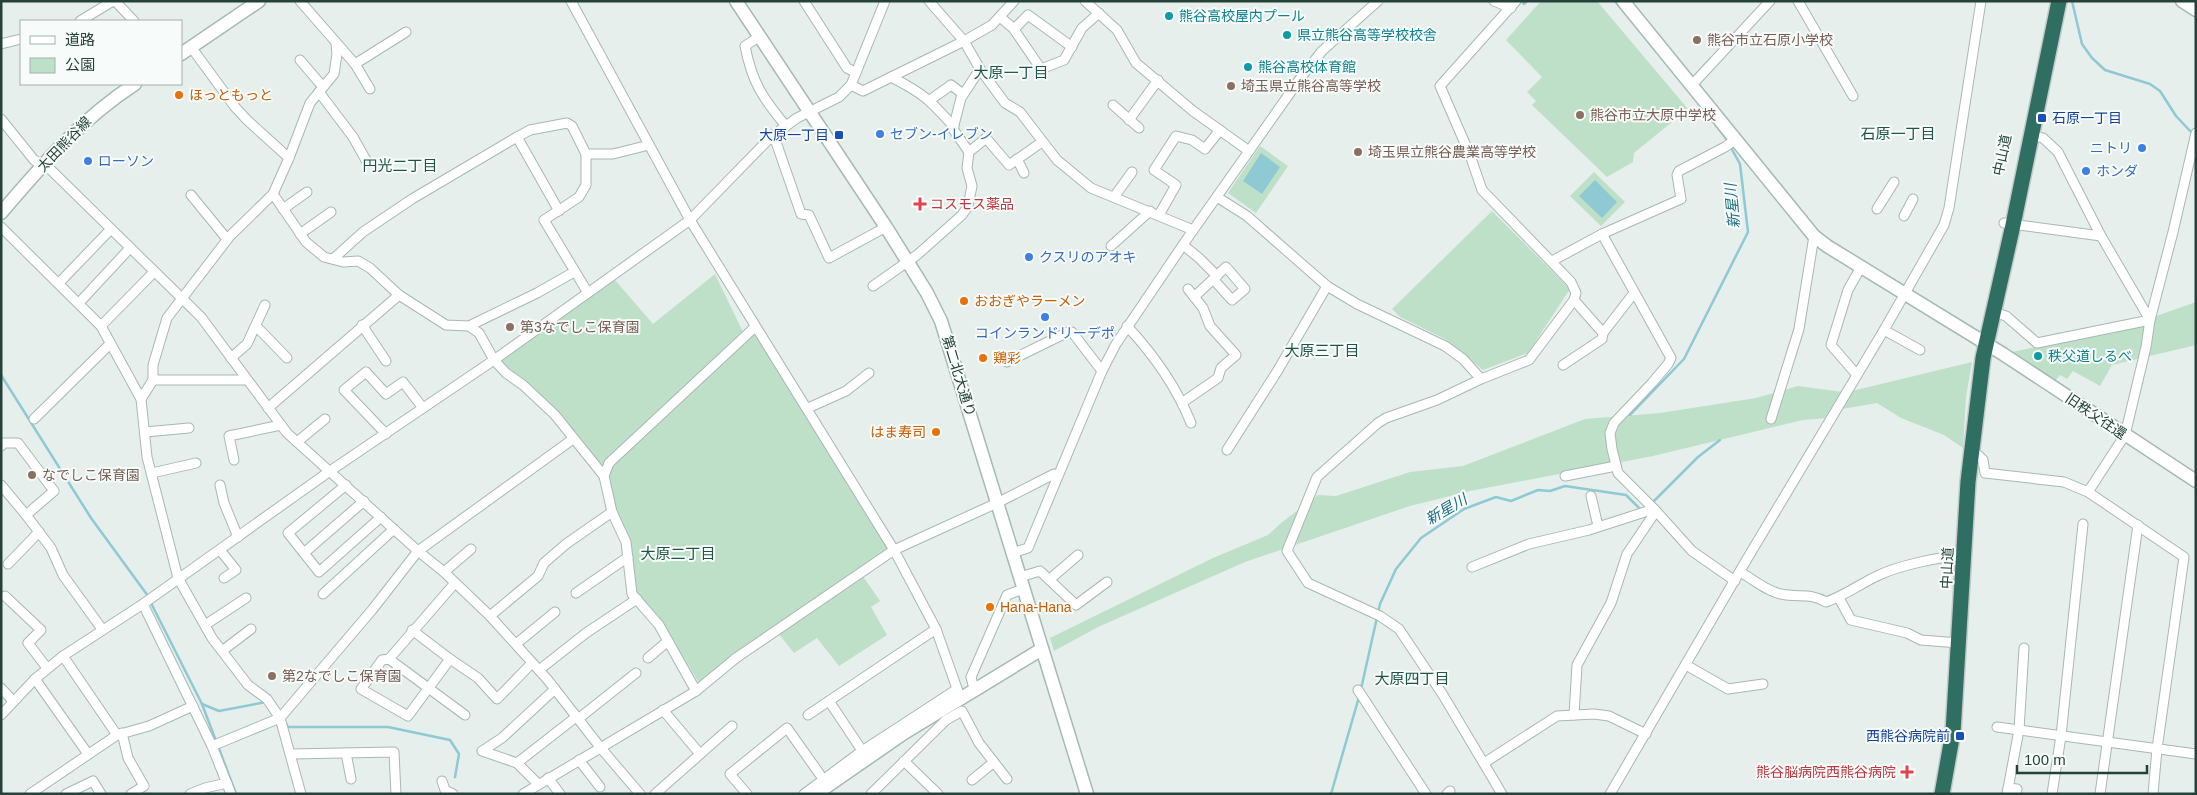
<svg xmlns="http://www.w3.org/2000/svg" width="2197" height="795" font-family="Arial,'Noto Sans JP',sans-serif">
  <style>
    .green { fill: #bfe0c8 }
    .water { fill: #8ec9d4 }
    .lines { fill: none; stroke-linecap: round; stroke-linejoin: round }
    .stream { stroke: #8ec9d4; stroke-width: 2.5 }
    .street-casing { stroke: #a8b8b2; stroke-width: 11 }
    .secondary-casing { stroke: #a4bbb3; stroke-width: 15 }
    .highway-casing { stroke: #c2cac8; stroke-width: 18 }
    .street { stroke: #fff; stroke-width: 9 }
    .secondary { stroke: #fff; stroke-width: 12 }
    .highway { stroke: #2f6f62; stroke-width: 15 }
    .culture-dot { fill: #0f9aa8; stroke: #f7fbf9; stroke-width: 2 }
    .education-dot { fill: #8d6e63; stroke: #f7fbf9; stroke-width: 2 }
    .food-dot { fill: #e8710a; stroke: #f7fbf9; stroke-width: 2 }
    .transit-dot { fill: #1a4fb4; stroke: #f7fbf9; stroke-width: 2 }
    .shop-dot { fill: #3f7fe0; stroke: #f7fbf9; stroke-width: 2 }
    .health-dot { fill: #e0444e; stroke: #f7fbf9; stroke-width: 2 }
    .labels { text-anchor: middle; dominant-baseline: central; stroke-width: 4; stroke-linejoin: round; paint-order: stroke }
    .culture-label { font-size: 14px; fill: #0d838f; stroke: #f7fbf9; text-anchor: start }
    .education-label { font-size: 14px; fill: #785e54; stroke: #f7fbf9; text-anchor: start }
    .food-label { font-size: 14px; fill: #c56008; stroke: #f7fbf9; text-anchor: start }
    .transit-label { font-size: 14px; fill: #164399; stroke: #f7fbf9; text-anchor: end }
    .shop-label { font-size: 14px; fill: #366cbe; stroke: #f7fbf9; text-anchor: start }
    .street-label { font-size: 14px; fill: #24423a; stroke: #f7fbf9 }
    .health-label { font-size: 14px; fill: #be3a42; stroke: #f7fbf9; text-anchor: start }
    .neighbourhood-label { font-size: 15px; fill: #1f5548; stroke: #f7fbf9 }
    .water-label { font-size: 15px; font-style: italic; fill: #1c6f80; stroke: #f7fbf9 }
  </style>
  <rect width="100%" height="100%" fill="#e6efeb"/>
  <g class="green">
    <polygon points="1541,1 1597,1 1688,109 1634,153 1633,162 1607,177 1532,105 1536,101 1527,92 1542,77 1506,40"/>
    <polygon points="1260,146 1288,166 1256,213 1228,193"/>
    <polygon points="1594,172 1625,202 1601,226 1570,196"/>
    <polygon points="1492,211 1570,289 1528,353 1483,370 1445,339 1400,317 1392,309"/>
    <polygon points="715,274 743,332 600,467 500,361 615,280 653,324"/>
    <polygon points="2196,302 2196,345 2112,365 2100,386 2073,371 2067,379 2060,375 2055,381 2012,352 2125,327"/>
    <polygon points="755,331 889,549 723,663 699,683 661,621 636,594 609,479 611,465"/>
    <polygon points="1972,362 1966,397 1963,448 1944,435 1901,418 1877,403 1836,410 1852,391"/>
    <polygon points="1798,386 1843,392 1828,418 1803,420 1653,456 1470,491 1410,506 1245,562 1098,627 1054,651 1050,638 1213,558 1268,535 1281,523 1318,495 1336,496 1410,472 1463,466 1585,419 1660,413 1756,398"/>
    <polygon points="862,575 880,601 871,607 887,635 839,666 817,638 794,653 779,634"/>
  </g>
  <g class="water">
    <polygon points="1261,153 1280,167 1262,194 1243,181"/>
    <polygon points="1595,180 1617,202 1602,218 1579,196"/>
  </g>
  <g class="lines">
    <g class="stream">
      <polyline points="1522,1 1524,4 1527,1"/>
      <polyline points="1615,1 1620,7"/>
      <polyline points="2072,1 2082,44 2092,58 2105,70 2150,84 2160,91 2176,116 2193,134"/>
      <polyline points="1691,80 1711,58"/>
      <polyline points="1715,124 1728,141"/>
      <polyline points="1,375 91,518 148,596"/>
      <polyline points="1630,415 1684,359 1748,232 1740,164 1730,146"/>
      <polyline points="1651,504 1698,457 1720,440"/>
      <polyline points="150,601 202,704 216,741"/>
      <polyline points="1361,689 1380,604 1396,569 1421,538 1464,509 1496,497 1511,501 1538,490 1550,491 1565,486 1626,495 1641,510"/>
      <polyline points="202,704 219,711 266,702"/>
      <polyline points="284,720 288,727 388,727 450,740 459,754 455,777"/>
      <polyline points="218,746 236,794"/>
      <polyline points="1331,794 1359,697"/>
    </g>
    <g class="street-casing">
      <g id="street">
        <polyline points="115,1 134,21"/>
        <polyline points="300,1 355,64 370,89"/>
        <polyline points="571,1 690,220 894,550 936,629 960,697"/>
        <polyline points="804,1 847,68 855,72"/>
        <polyline points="929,1 964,41 980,69 1005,103 1020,112 1057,160 1091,188 1193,230"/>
        <polyline points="1085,1 1117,30 1136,63 1193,111 1249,151"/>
        <polyline points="1494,1 1511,8"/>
        <polyline points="1798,1 1853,96"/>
        <polyline points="1000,17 1013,28 1041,69 1064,60 1082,28 1099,13"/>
        <polyline points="80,21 113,1"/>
        <polyline points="1014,29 1028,15 1072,47"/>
        <path d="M760,36L745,46C752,82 762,97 785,125"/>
        <polyline points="1,44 21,39"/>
        <polyline points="191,47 235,107 247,120 289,158"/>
        <polyline points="300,60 323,87"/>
        <polyline points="355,64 406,32"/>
        <path d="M891,77C923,93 931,101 954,127"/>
        <polyline points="851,85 863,91 964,41 992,25 1014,1"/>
        <polyline points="1692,85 1770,1"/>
        <polyline points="319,92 353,137 367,162"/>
        <polyline points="930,100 951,85 963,94"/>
        <polyline points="1113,105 1139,128"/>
        <polyline points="1,119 34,160 51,170 201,317 287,433 418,551 444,572 490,616 547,679 600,747 640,794"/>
        <polyline points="1129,120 1158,80"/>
        <polyline points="517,137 559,211"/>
        <polyline points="771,137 776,142 801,214 809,215 829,258 886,227"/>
        <polyline points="969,152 986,138 1009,165 1042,142"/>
        <polyline points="586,154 586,185 579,197 544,220 588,293"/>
        <polyline points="1017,159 1024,173"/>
        <polyline points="273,194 306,242 324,257 343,262 358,261 370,268 399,295 446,325 469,326 479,333 494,360 506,373 523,385 555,415 604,476"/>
        <polyline points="191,195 227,239"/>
        <polyline points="1114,197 1132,172"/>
        <polyline points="1217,197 1247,216 1327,286 1357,304 1445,346 1463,359 1481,379"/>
        <polyline points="283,209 307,192"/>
        <polyline points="1877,209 1894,182"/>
        <polyline points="1159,215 1176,185 1154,170 1176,136 1192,140 1205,149 1220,130"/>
        <polyline points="1904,216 1913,199"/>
        <polyline points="2004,223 2101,236"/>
        <polyline points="1,227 101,326 141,399 147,457 178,578 212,638 248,685 267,699 280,718 301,794"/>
        <polyline points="300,234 331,212"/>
        <polyline points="1602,234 1671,358 1668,364 1652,383 1614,423 1610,433 1612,449 1618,473 1656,511 1692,551 1735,581"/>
        <polyline points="1183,245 1199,258 1217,276"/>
        <polyline points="1111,246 1150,211"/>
        <polyline points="333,259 363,232 412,199 517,137 530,130 567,123 572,126 586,154 613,154 649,145"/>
        <polyline points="1552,261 1602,234 1681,199 1677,175 1679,171 1725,147 1736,139"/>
        <polyline points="59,283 111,229"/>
        <polyline points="873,286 917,255 962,215 968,206 972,186 967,168 969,152 953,129 961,98 980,69"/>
        <polyline points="1194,297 1226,267 1245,289 1232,300 1213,279"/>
        <polyline points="1574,300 1603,333 1634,293"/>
        <polyline points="79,303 130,248"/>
        <polyline points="1993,312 2006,316 2037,343 2150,320 2101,236 2058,152 2043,138 2032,135"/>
        <polyline points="362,325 386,361"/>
        <polyline points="101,326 154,272"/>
        <polyline points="256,326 287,358"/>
        <polyline points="469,326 537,293 574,272"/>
        <path d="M1127,326C1154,355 1176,386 1191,423"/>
        <polyline points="1884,330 1920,350"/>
        <polyline points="231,358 247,344 265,305"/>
        <polyline points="1007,362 1068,332 1072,332 1102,371"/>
        <polyline points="1563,365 1602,339 1603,333"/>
        <polyline points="1857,375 1831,345 1848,290 1861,267"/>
        <polyline points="153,380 246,380"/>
        <polyline points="141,399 153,380 153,365 167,318 230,236 273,194 289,158 310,103 334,74 337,54 336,43"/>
        <polyline points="1183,402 1218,378 1221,368 1236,355 1210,326 1203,308 1188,289"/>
        <polyline points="268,408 399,295"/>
        <polyline points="808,408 846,391 869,373"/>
        <polyline points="34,419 110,344"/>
        <polyline points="1771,419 1799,329 1814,236"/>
        <polyline points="145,432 189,428"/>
        <polyline points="386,434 344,390 366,372 386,394 403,382 423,408"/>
        <polyline points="297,442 325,419"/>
        <polyline points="1,446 4,443 18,443 54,491 26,515 1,485"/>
        <polyline points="1227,450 1278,370 1327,286"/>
        <polyline points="1970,454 1978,455 1983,460 1985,473 2064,482 2088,492 2184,557 2157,749 2153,794"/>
        <polyline points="234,460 229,436 281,425"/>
        <polyline points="152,473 196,463"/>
        <polyline points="1565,476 1616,466"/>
        <polyline points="220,485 224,503 238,537"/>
        <polyline points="346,485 288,533 319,572 381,517"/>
        <polyline points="2088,492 2125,435 2146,347 2150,320 2173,232 2196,133"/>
        <polyline points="1591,496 1598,526"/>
        <polyline points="612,512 626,542 632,594 659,625 696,691"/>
        <polyline points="26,515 51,548 63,575 102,629"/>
        <polyline points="220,550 236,570 224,578"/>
        <polyline points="304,553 364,501"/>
        <polyline points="1012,553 1028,548 1102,371 1116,344 1189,236 1302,76 1322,51 1378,1"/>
        <polyline points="8,564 39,532"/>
        <polyline points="1472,567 1529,544 1589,530 1654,509"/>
        <polyline points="444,572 471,549"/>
        <path d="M1740,572C1753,579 1766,591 1781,594C1799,598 1809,592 1826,602C1844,596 1860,584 1877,576C1897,566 1941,556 1963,556"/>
        <polyline points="1020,577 1040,571 1076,605 1107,582"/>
        <polyline points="1050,579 1078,555"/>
        <polyline points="455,583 389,659 382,660 361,689 408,716 450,659 478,678 497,699 532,663"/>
        <polyline points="576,593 628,557"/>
        <polyline points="323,594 394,529"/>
        <polyline points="5,596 41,630 28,643 47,668"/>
        <polyline points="1839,598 1851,620 1907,633 1921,640 1959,643"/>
        <polyline points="143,604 212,746 231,794"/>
        <polyline points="490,616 538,576 544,563 566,544 612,512 604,476 609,463 755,327"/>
        <polyline points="205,625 246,598"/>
        <polyline points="412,630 450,659"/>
        <polyline points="516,644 555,612"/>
        <polyline points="222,651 251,629"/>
        <polyline points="63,656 117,735"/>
        <polyline points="648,658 668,641"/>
        <polyline points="389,659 465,715"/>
        <polyline points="1686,665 1728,689 1763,684"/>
        <polyline points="539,670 586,633 637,599"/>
        <polyline points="35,679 88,754"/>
        <polyline points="1,688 13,701"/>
        <polyline points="974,689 971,677 1007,595 1023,589"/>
        <polyline points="1358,690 1426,794"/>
        <polyline points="829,701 865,755"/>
        <polyline points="663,710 700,754"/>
        <polyline points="1,715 35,679 63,656 143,604 330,471 494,360 690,220 771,137 797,118 839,97 851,85 885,1"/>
        <polyline points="808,715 936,629"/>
        <polyline points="1574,715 1577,665 1611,603 1627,554 1656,511"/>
        <polyline points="578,719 636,673"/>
        <polyline points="1997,727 2196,754"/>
        <polyline points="122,733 128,758 144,786 131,794"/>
        <polyline points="212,746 280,718 372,610 418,551 573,439"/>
        <polyline points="346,753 351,779"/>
        <polyline points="291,754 394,752 396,794"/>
        <polyline points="579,760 600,787"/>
        <polyline points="904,761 938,794"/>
        <polyline points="517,763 576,717"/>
        <polyline points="1484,763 1557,716 1594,714 1609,716 1646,734"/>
        <polyline points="548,778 560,794"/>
        <polyline points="972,780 994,762"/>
        <polyline points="442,781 445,790 453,794"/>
        <polyline points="538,784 517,763 482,751 502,738 555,689"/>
        <polyline points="2008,788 2017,789 2016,794"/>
        <polyline points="30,794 117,735 149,726 193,706"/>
        <polyline points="66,794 93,781 101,794"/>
        <polyline points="190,794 205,788 227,783"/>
        <polyline points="523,794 696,691 736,658 894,550 997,503 1054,474 1057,475"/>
        <polyline points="655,794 732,726"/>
        <polyline points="747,794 730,774 787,728 826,783"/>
        <polyline points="804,794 862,751 957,689"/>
        <polyline points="871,794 946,720 962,711 979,743 1007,779"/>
        <polyline points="1447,794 1450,791"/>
        <polyline points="1502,794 1443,695 1399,629 1380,616 1308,583 1287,551 1317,477 1378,423 1386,418 1437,400 1481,379 1529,360 1574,300 1576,293 1571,282 1482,190 1470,155 1440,86 1516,1"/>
        <polyline points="1610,794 1747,559 1884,330 1944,225 1949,208 1981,1"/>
        <polyline points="2007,794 2019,730 2024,648"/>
        <polyline points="2052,794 2061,736 2083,524"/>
        <polyline points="2100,794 2138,525"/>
      </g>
    </g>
    <g class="secondary-casing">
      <g id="secondary">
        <polyline points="736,1 886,227 927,293 941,321 1087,794"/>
        <polyline points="1623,1 1814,236 1827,246 2003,354 2196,481"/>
        <polyline points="2182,1 2196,10"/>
        <polyline points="181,54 259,1"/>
        <path d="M1,213C43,164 81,119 135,84"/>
        <polyline points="816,794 904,733 1042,649"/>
      </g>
    </g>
    <g class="highway-casing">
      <polyline id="highway" points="1942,794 1953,732 1968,482 1983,358 2013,225 2059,1"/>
    </g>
    <use href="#street" class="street"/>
    <use href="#secondary" class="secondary"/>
    <use href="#highway" class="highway"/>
  </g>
  <g class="culture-dot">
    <circle cx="1169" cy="16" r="5"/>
    <circle cx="1287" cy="35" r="5"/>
    <circle cx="1248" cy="67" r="5"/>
    <circle cx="2038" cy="356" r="5"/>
  </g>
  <g class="education-dot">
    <circle cx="1697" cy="40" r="5"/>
    <circle cx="1231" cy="86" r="5"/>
    <circle cx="1580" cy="115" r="5"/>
    <circle cx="1358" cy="152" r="5"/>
    <circle cx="510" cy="327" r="5"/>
    <circle cx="32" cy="475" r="5"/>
    <circle cx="272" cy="676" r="5"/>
  </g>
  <g class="food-dot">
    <circle cx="179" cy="95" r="5"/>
    <circle cx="964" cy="301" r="5"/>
    <circle cx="983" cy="358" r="5"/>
    <circle cx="936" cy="432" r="5"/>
    <circle cx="990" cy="607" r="5"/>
  </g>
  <g class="transit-dot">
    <rect x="2037" y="113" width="10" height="10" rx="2.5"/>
    <rect x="834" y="130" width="10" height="10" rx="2.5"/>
    <rect x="1955" y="731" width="10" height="10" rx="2.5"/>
  </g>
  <g class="shop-dot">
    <circle cx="880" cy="134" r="5"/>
    <circle cx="2142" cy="148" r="5"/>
    <circle cx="88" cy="161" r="5"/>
    <circle cx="2086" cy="171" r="5"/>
    <circle cx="1029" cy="257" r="5"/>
    <circle cx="1045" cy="317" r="5"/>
  </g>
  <g class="health-dot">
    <path d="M917.5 196.5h5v5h5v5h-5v5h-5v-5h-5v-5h5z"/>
    <path d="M1904.5 764.5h5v5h5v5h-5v5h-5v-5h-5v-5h5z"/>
  </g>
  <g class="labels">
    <g class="culture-label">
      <text x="1179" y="16">熊谷高校屋内プール</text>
      <text x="1297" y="35">県立熊谷高等学校校舎</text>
      <text x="1258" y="67">熊谷高校体育館</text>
      <text x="2048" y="356">秩父道しるべ</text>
    </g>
    <g class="education-label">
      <text x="1707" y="40">熊谷市立石原小学校</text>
      <text x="1241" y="86">埼玉県立熊谷高等学校</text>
      <text x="1590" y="115">熊谷市立大原中学校</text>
      <text x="1368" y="152">埼玉県立熊谷農業高等学校</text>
      <text x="520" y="327">第3なでしこ保育園</text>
      <text x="42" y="475">なでしこ保育園</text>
      <text x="282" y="676">第2なでしこ保育園</text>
    </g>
    <g class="food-label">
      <text x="189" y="95">ほっともっと</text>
      <text x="974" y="301">おおぎやラーメン</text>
      <text x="993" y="358">鶏彩</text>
      <text x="926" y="432" text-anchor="end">はま寿司</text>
      <text x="1000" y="607">Hana-Hana</text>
    </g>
    <g class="transit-label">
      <text x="2052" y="118" text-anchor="start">石原一丁目</text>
      <text x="829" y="135">大原一丁目</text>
      <text x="1950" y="736">西熊谷病院前</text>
    </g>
    <g class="shop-label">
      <text x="890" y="134">セブン-イレブン</text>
      <text x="2132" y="148" text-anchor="end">ニトリ</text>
      <text x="98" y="161">ローソン</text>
      <text x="2096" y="171">ホンダ</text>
      <text x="1039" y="257">クスリのアオキ</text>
      <text x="1045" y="333" text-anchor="middle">コインランドリーデポ</text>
    </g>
    <g class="street-label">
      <text transform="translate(64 144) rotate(-46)">太田熊谷線</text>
      <text transform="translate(2002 155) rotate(-78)">中山道</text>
      <text transform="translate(959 376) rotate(73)">第二北大通り</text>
      <text transform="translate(2096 416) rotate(34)">旧秩父往還</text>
      <text transform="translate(1947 568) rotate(-87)">中山道</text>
    </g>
    <g class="health-label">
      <text x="930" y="204">コスモス薬品</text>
      <text x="1896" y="772" text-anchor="end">熊谷脳病院西熊谷病院</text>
    </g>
    <g class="neighbourhood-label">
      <text x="1011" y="72">大原一丁目</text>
      <text x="1898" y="133">石原一丁目</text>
      <text x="400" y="165">円光二丁目</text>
      <text x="1322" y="350">大原三丁目</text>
      <text x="678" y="553">大原二丁目</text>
      <text x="1412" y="678">大原四丁目</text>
    </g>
    <g class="water-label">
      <text transform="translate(1732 206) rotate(-95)">新星川</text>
      <text transform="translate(1446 509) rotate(-30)">新星川</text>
    </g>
  </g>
  <rect width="2197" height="795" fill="none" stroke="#24423a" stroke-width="5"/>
  <rect x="20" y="20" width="162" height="65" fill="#f7fbf9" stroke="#a3b1ad"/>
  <rect x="30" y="36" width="25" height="8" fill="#ffffff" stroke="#a3b1ad"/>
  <text x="65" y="45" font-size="15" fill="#24423a">道路</text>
  <rect x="30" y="58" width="25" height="15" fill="#bfe0c8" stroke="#a3b1ad"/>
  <text x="65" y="70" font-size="15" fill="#24423a">公園</text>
  <path d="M2017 765v8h130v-8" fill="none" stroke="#24423a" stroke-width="2.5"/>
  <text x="2024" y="765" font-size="15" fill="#24423a" stroke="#f7fbf9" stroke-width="4" paint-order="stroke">100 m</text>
</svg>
